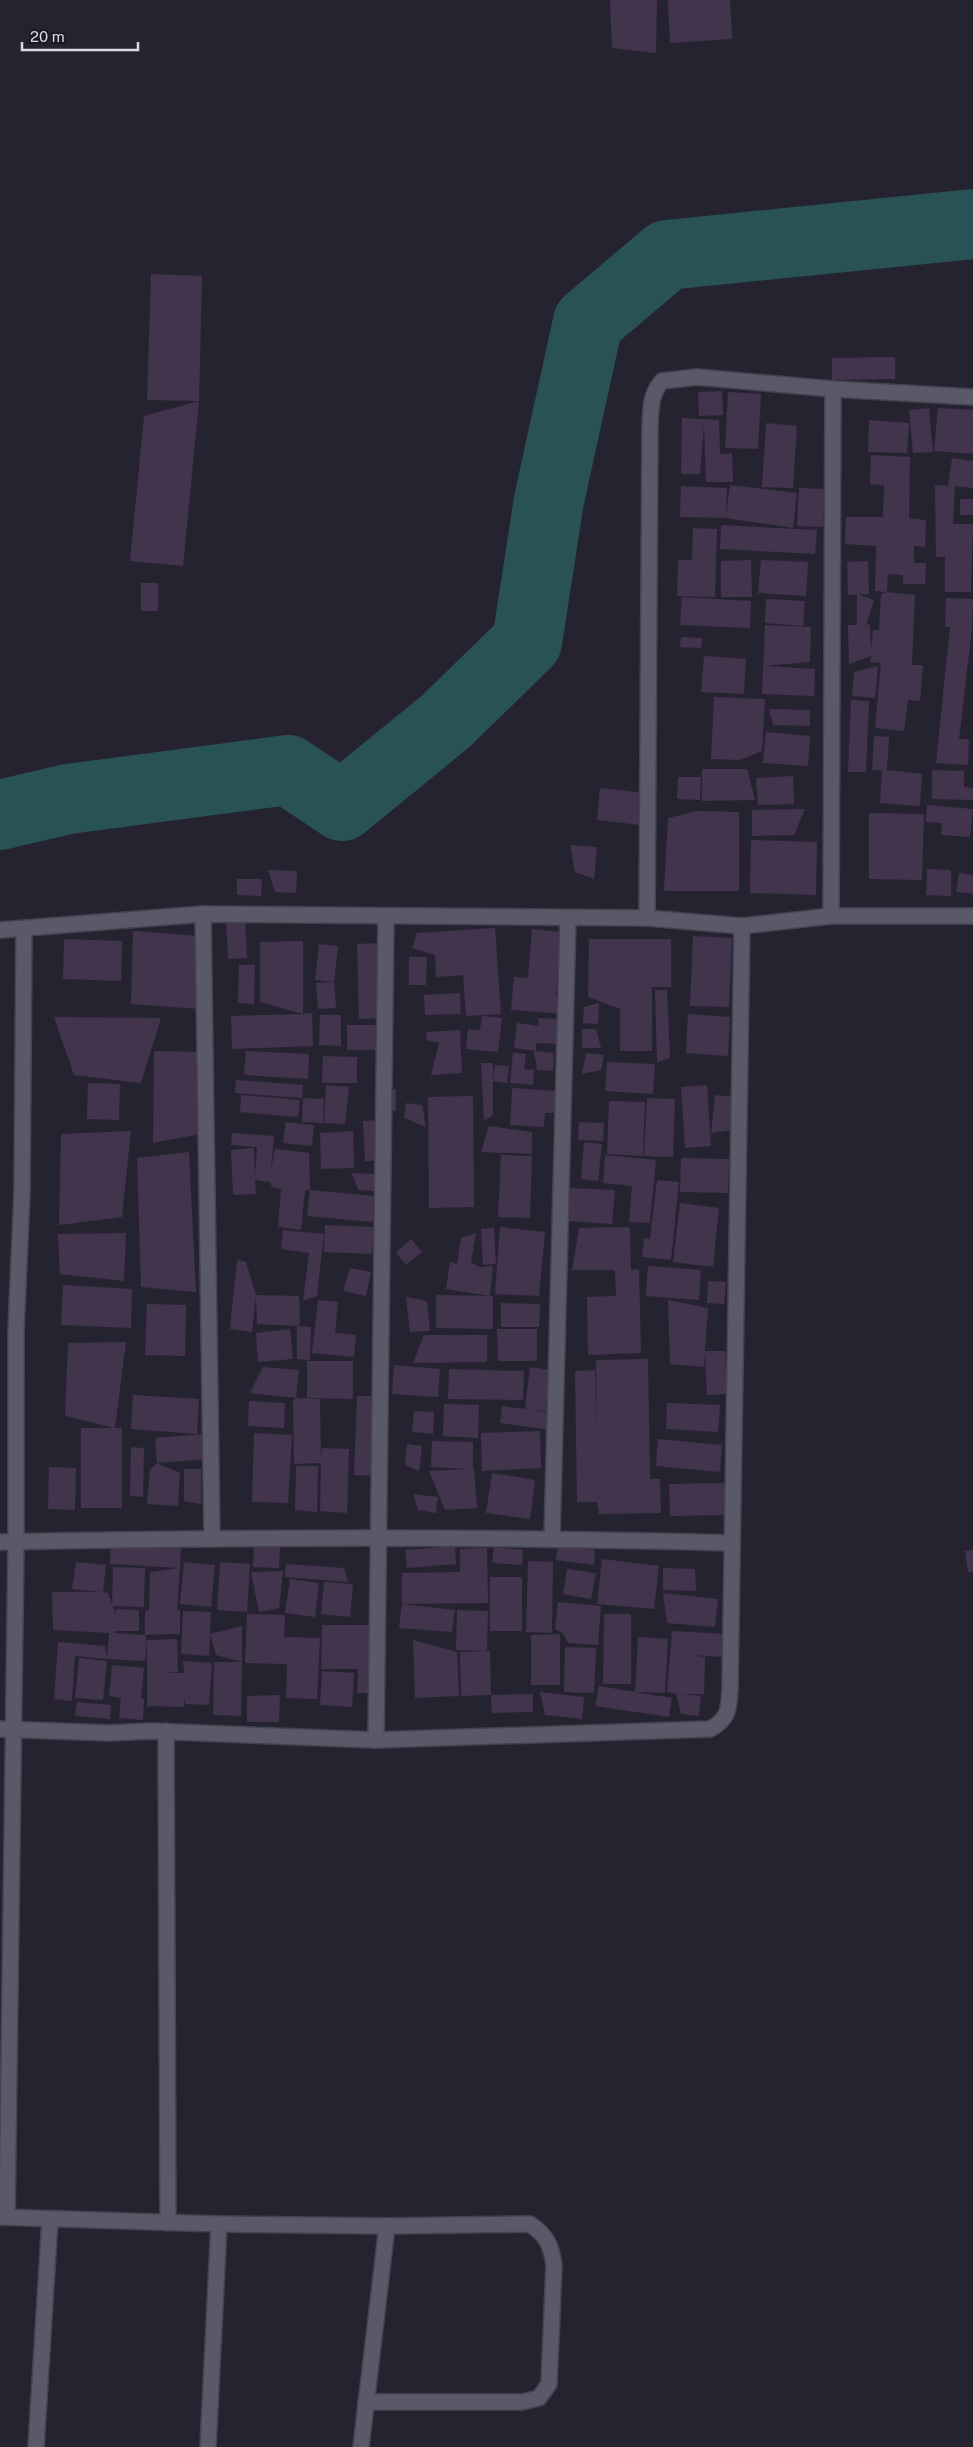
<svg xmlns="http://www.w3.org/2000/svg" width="973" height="2447" font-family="'Public Sans',sans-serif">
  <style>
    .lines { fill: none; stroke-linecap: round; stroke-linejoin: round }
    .river { stroke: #295257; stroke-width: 70 }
    .building { fill: #42344d }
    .minor-casing { stroke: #44424e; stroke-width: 18 }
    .minor { stroke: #5b5869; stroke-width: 15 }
  </style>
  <rect width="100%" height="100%" fill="#262331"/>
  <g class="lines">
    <polyline class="river" points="0,815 68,799 288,770 342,806 446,721 527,642 549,500 588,322 667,255 973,224"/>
  </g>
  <g class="building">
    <polygon points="610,0 657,0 656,53 612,48"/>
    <polygon points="668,0 730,0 732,39 670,43"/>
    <polygon points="151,274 202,276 199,401 147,400"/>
    <polygon points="895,357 895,379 832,380 832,358"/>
    <polygon points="722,391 723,415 699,416 698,392"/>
    <polygon points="728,392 761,394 758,449 725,448"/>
    <polygon points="199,401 183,566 130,561 144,416"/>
    <polygon points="929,408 933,452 913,453 909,410"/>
    <polygon points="938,408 973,410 973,454 934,451"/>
    <polygon points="682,418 719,420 720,454 732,453 733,482 706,482 704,424 700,474 681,474"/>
    <polygon points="869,420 909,423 907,453 868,452"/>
    <polygon points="766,423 797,426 793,488 762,487"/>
    <polygon points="871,455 910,457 909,518 926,520 925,547 914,546 914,563 926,563 925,584 903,584 903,575 888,574 887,592 875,591 876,546 845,544 846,517 883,517 884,485 870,484"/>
    <polygon points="952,458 973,461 973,488 955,486 953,524 973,524 971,592 945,592 945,557 936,557 935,485 948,486"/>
    <polygon points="730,485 797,493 793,528 726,518 680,517 681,486 727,488 726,516"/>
    <polygon points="799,488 824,489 823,527 797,526"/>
    <rect x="960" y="499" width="13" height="16"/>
    <polygon points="721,525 817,530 815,554 720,549"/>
    <polygon points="693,528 717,529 715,597 677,596 678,560 692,560"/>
    <polygon points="751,560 752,597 721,597 721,561"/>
    <polygon points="761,560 808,562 806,596 758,593"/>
    <polygon points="868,561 869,594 848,595 847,562"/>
    <rect x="141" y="583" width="17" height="28"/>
    <polygon points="887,592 915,595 912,665 923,665 920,701 908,700 904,731 875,728 881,663 870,662 871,656 849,664 848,625 857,625 857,594 874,600 866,625 870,624 871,652 873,630 879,630 881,594"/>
    <polygon points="682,597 751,601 750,628 680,625"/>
    <polygon points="946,598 973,599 972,628 959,739 969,739 968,765 936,763 950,627 945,627"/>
    <polygon points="766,599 805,601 803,626 765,623"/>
    <polygon points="765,625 811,627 810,662 764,666 815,669 814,696 762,694"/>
    <polygon points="681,637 702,638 701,648 680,647"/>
    <polygon points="704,656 746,659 744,694 701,692"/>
    <polygon points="878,666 875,698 852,696 854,672"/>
    <polygon points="714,697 765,699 762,751 740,760 711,759"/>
    <polygon points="851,700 869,701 866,772 848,772"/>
    <polygon points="769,709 810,710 810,726 773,725"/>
    <polygon points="766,732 810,736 808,766 763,763"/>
    <polygon points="874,736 889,737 887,770 922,774 920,806 880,803 882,770 872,770"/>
    <polygon points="702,769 747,769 755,800 702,801"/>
    <polygon points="932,770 964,771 964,787 973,788 973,800 932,799"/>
    <polygon points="793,776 794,804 758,805 756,778"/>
    <polygon points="678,777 701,777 700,800 677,799"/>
    <polygon points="600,788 644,793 640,825 597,820"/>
    <polygon points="927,805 973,809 970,837 941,835 942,823 926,822"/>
    <polygon points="805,809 794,835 752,836 752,810"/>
    <polygon points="697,811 739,812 739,891 665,891 664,889 668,818"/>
    <polygon points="869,813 924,814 922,880 869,879"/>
    <polygon points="751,840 817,842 816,895 750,893"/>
    <polygon points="570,845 597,847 594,879 575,872"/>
    <polygon points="927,869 951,870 951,896 926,895"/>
    <polygon points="268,870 297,871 296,893 275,892"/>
    <polygon points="959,873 973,875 973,894 956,892"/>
    <polygon points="237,879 262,879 261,896 237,895"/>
    <polygon points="245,921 247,958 228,959 226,922"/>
    <polygon points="495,928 501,1014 466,1016 463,975 436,977 435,955 412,948 417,933"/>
    <polygon points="532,929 561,932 556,996 565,1014 511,1010 514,977 528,978"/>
    <polygon points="133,931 199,936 198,1009 131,1004"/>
    <polygon points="693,936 732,938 729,1007 690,1006"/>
    <polygon points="64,939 122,941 121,981 63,979"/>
    <polygon points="589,939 671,939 671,987 652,987 652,1051 620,1051 620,1009 588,997"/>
    <polygon points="303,941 303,1014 312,1013 313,1046 232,1049 231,1016 303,1014 260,1002 260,942"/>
    <polygon points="379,943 381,1018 359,1019 357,944"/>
    <polygon points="319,944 338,946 334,982 336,1008 318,1009 316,983 334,982 315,980"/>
    <polygon points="409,957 427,957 426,985 409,985"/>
    <polygon points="239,965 255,965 254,1004 238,1003"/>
    <polygon points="655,990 667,990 670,1058 657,1062"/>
    <polygon points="460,993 461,1014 425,1015 424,995"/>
    <polygon points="599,1003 598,1024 583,1023 584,1007"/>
    <polygon points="688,1014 730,1017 728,1056 686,1053"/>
    <polygon points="320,1015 341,1015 341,1046 319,1045"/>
    <polygon points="482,1016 502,1018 498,1052 466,1049 468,1029 480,1030"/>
    <polygon points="54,1017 161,1018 141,1083 74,1075"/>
    <polygon points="538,1018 563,1019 562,1044 536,1043 536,1051 514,1048 517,1023 539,1026"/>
    <polygon points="347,1025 379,1025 380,1050 347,1050"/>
    <polygon points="582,1029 596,1029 601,1048 582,1048"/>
    <polygon points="460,1030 462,1073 431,1075 439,1043 427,1040 426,1032"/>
    <polygon points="154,1051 199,1052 200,1134 153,1143"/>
    <polygon points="246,1051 309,1054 308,1079 244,1075"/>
    <polygon points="534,1051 554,1053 553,1071 537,1070"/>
    <polygon points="513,1053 526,1054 524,1069 534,1070 533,1085 510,1083"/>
    <polygon points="586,1053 604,1055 601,1070 582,1074"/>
    <polygon points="323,1056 357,1057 357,1083 322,1083"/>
    <polygon points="607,1062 655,1064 653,1094 605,1091"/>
    <polygon points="481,1063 493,1063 493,1115 484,1121"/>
    <polygon points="495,1065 509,1066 507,1083 493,1081"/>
    <polygon points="236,1080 303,1085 302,1098 235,1093"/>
    <polygon points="88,1083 120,1084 119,1120 87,1119"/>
    <polygon points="326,1085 349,1087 345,1124 324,1123"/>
    <polygon points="707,1085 711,1146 685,1148 681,1087"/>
    <polygon points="512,1088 557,1091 556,1113 545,1113 544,1127 510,1125"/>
    <rect x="388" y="1089" width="8" height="22"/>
    <polygon points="241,1095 300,1100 298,1117 240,1112"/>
    <polygon points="715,1095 735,1097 732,1130 711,1133"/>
    <polygon points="473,1096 474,1207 429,1208 428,1097"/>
    <polygon points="303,1098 324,1099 323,1123 302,1122"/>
    <polygon points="647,1098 675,1099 673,1157 644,1156"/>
    <polygon points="609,1101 645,1102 643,1156 607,1154"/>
    <polygon points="406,1103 422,1105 426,1127 404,1118"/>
    <polygon points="380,1120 382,1161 365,1161 363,1121"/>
    <polygon points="286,1122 314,1125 312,1146 283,1143"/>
    <polygon points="579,1122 604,1123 603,1141 578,1140"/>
    <polygon points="489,1126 532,1132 532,1154 481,1152"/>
    <polygon points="131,1131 122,1217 59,1225 61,1134"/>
    <polygon points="353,1131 354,1168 321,1169 320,1133"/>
    <polygon points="232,1133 274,1136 271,1170 275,1149 309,1153 310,1190 305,1190 301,1230 278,1227 281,1189 272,1187 270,1182 255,1180 256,1194 233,1195 231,1150 254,1148 255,1178 257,1147 231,1145"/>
    <polygon points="584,1142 602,1144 598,1181 581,1179"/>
    <polygon points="189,1152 196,1292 141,1287 137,1158"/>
    <polygon points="501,1155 532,1156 530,1218 498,1217"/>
    <polygon points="605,1155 656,1160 650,1223 629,1222 632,1186 603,1183"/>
    <polygon points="681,1158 729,1159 728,1193 680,1192"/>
    <polygon points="352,1173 375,1174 374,1191 358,1190"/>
    <polygon points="657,1180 679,1182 671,1260 642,1257 644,1238 650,1239"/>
    <polygon points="569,1188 615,1190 612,1224 567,1221"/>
    <polygon points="310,1190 375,1196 373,1222 307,1216"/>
    <polygon points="680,1203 719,1208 713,1267 673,1262"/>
    <polygon points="325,1225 374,1227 372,1254 324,1252"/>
    <polygon points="500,1227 545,1232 539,1296 495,1294"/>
    <polygon points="626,1227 630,1228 631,1270 639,1269 641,1353 588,1355 587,1297 616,1296 615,1270 572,1270 579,1228"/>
    <polygon points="494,1228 496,1264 483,1265 481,1229"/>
    <polygon points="283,1230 324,1234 317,1296 303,1301 309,1253 281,1249"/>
    <polygon points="126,1233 124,1281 60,1274 58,1234"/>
    <polygon points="476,1233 471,1263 480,1267 493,1266 490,1296 446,1289 450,1262 457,1264 461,1238"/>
    <polygon points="411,1239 422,1252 406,1265 396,1253"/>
    <polygon points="237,1260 246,1262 256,1295 252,1332 230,1329"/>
    <polygon points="648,1266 701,1270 699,1300 646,1296"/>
    <polygon points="350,1268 371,1272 366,1296 343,1291"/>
    <polygon points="708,1281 726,1282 724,1304 707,1303"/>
    <polygon points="63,1285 132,1289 131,1328 61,1325"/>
    <polygon points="256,1295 299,1296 300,1324 297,1326 311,1327 310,1360 297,1359 297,1326 257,1324"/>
    <polygon points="436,1295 493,1296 493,1329 436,1328"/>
    <polygon points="406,1297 427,1301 430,1331 410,1332"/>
    <polygon points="318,1300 338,1302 335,1333 356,1335 354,1357 312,1353"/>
    <polygon points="668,1300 708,1308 705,1351 725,1351 727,1394 707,1395 705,1353 704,1367 670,1364"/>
    <polygon points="501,1303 540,1304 539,1327 501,1327"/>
    <polygon points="147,1304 186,1305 185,1356 145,1355"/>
    <polygon points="290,1329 293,1359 258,1362 256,1333"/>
    <polygon points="497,1329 537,1329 537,1361 498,1361"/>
    <polygon points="424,1335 487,1335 487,1362 413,1363"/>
    <polygon points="126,1342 115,1428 65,1416 68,1343"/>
    <polygon points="648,1359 650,1479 660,1479 661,1513 599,1514 597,1502 577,1502 575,1371 595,1370 597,1436 596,1360"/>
    <polygon points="307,1361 353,1361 353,1399 307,1398"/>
    <polygon points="394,1365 440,1369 438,1397 392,1394"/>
    <polygon points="263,1367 299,1370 296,1398 250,1393"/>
    <polygon points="530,1367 551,1370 546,1411 532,1410 553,1413 550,1430 500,1423 502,1406 525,1409"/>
    <polygon points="449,1369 524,1371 523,1400 448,1399"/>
    <polygon points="133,1395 199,1399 197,1434 131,1429"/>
    <polygon points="357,1396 377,1396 374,1476 354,1475"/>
    <polygon points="296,1398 320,1399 321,1459 322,1448 349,1449 347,1513 320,1511 321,1463 294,1464 293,1400"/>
    <polygon points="249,1401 285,1403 284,1428 248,1426"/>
    <polygon points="667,1403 720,1405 718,1432 666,1429"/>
    <polygon points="444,1404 479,1405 478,1438 443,1436"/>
    <polygon points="414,1411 434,1412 433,1434 412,1432"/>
    <rect x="81" y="1428" width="41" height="80"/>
    <polygon points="540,1431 541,1468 482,1471 481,1433"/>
    <polygon points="254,1433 292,1435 288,1503 252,1502"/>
    <polygon points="204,1434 206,1459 157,1463 155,1438"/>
    <polygon points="658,1439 722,1445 720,1472 656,1466"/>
    <polygon points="432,1441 473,1442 473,1469 474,1468 477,1508 445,1510 429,1471 470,1469 431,1467"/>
    <polygon points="407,1444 422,1446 419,1471 405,1465"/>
    <polygon points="131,1447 144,1448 143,1497 130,1496"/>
    <polygon points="157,1463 180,1473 178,1506 147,1504 150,1470"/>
    <polygon points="296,1466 318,1466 317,1512 295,1510"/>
    <polygon points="49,1467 76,1468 75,1510 48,1509"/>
    <polygon points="184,1469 201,1469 201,1504 184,1501"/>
    <polygon points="492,1473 535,1480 530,1519 486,1513"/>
    <polygon points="727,1483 728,1515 670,1516 669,1484"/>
    <polygon points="413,1494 438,1497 436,1513 418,1510"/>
    <polygon points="111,1542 181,1545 180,1568 110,1564"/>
    <polygon points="254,1545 280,1547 279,1568 253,1567"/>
    <polygon points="455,1546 456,1564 407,1568 405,1550"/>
    <polygon points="558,1546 595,1550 594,1565 556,1560"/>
    <polygon points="494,1547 523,1550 522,1565 492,1563"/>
    <polygon points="487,1548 488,1603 402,1604 455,1610 452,1632 399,1628 402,1604 402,1573 460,1572 460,1549"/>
    <polygon points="973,1550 973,1572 968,1572 965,1551"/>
    <polygon points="602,1559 659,1566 654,1609 597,1604"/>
    <polygon points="528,1561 553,1562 552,1633 526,1632"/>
    <polygon points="76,1562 106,1565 103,1592 108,1593 115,1612 115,1619 116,1609 139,1610 139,1631 115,1631 114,1633 145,1635 147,1640 145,1661 107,1659 109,1633 53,1630 52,1592 101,1592 72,1589"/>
    <polygon points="184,1562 215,1565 211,1607 180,1604"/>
    <polygon points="220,1562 250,1564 247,1612 217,1610"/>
    <polygon points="286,1564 344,1568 348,1582 285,1577"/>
    <polygon points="113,1567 145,1568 144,1607 112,1606"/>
    <polygon points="180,1568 177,1610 180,1610 180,1634 145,1635 145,1611 149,1610 150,1572"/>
    <polygon points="663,1568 695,1569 696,1591 663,1590"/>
    <polygon points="567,1569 596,1573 591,1599 563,1594"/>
    <polygon points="283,1571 279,1608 259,1612 251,1572"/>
    <rect x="490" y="1577" width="32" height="54"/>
    <polygon points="290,1579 319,1583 315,1617 285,1613"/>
    <polygon points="324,1582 353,1584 350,1617 321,1614"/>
    <polygon points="663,1593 718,1599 715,1627 667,1623"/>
    <polygon points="558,1602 601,1606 598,1645 568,1643 563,1633 555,1629"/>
    <polygon points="457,1610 488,1611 487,1651 456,1650"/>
    <polygon points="183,1611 211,1612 209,1656 181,1654"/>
    <polygon points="247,1614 285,1615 284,1637 320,1638 317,1699 286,1698 287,1664 245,1663"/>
    <polygon points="604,1614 631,1614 631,1684 603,1684"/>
    <polygon points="322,1625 374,1625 373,1693 357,1693 358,1669 321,1669"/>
    <polygon points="242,1626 242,1662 216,1655 210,1634"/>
    <polygon points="672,1631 726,1634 724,1657 689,1655 705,1657 704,1694 681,1694 701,1696 699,1716 681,1714 676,1693 667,1692"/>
    <polygon points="560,1634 560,1685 531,1685 531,1635"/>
    <polygon points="638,1637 668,1639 665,1693 635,1692 672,1698 669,1717 595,1706 599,1686 635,1692"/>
    <polygon points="177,1639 178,1672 166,1673 184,1673 183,1661 212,1663 209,1705 185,1704 184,1697 184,1707 149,1706 147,1708 147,1640"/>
    <polygon points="413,1640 457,1652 459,1696 415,1698"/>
    <polygon points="58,1642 105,1646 107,1659 75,1656 72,1701 54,1699"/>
    <polygon points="565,1647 596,1648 594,1693 564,1692"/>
    <polygon points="490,1651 491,1695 461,1696 460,1652"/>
    <polygon points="79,1658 107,1661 103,1700 75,1698"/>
    <polygon points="214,1662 242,1662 241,1716 213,1715"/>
    <polygon points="112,1665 144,1668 141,1699 144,1699 143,1720 119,1718 121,1698 109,1696"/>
    <polygon points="322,1671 354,1673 352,1707 320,1705"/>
    <polygon points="540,1692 584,1697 582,1719 545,1715"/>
    <polygon points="533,1694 533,1712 492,1713 491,1695"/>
    <polygon points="280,1695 279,1722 247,1722 247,1696"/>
    <polygon points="77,1702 111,1705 110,1719 75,1716"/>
  </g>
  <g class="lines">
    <g class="minor-casing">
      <g id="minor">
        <polyline points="203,914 212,1539"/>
        <polyline points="831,916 833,389"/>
        <path d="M647,918L650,426C651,409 650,395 662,381L697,377L833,389L973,397"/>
        <polyline points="0,930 203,914 647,918 742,926 831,916 973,916"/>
        <polyline points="552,1538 568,918"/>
        <path d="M0,1542C244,1537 488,1536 731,1543"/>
        <path d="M0,1729L109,1733L150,1731L376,1740L710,1729C729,1719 729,1708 730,1688L742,926"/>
        <polyline points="166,1731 168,2223"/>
        <polyline points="376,1740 386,916"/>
        <path d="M0,2217L219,2224L387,2226L530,2224C547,2236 551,2245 554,2265L549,2384L539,2398L522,2402H366"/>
        <polyline points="7,2217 16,1542 16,1330 22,1194 24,929"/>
        <polyline points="36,2447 50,2219"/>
        <polyline points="208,2447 219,2224"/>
        <polyline points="361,2447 387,2226"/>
      </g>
    </g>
    <use href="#minor" class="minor"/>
  </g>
  <path d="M22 42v8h116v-8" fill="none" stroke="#dcdae4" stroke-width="2.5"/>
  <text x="30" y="42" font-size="15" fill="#dcdae4" stroke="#1c1927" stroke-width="4" paint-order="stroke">20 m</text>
</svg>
